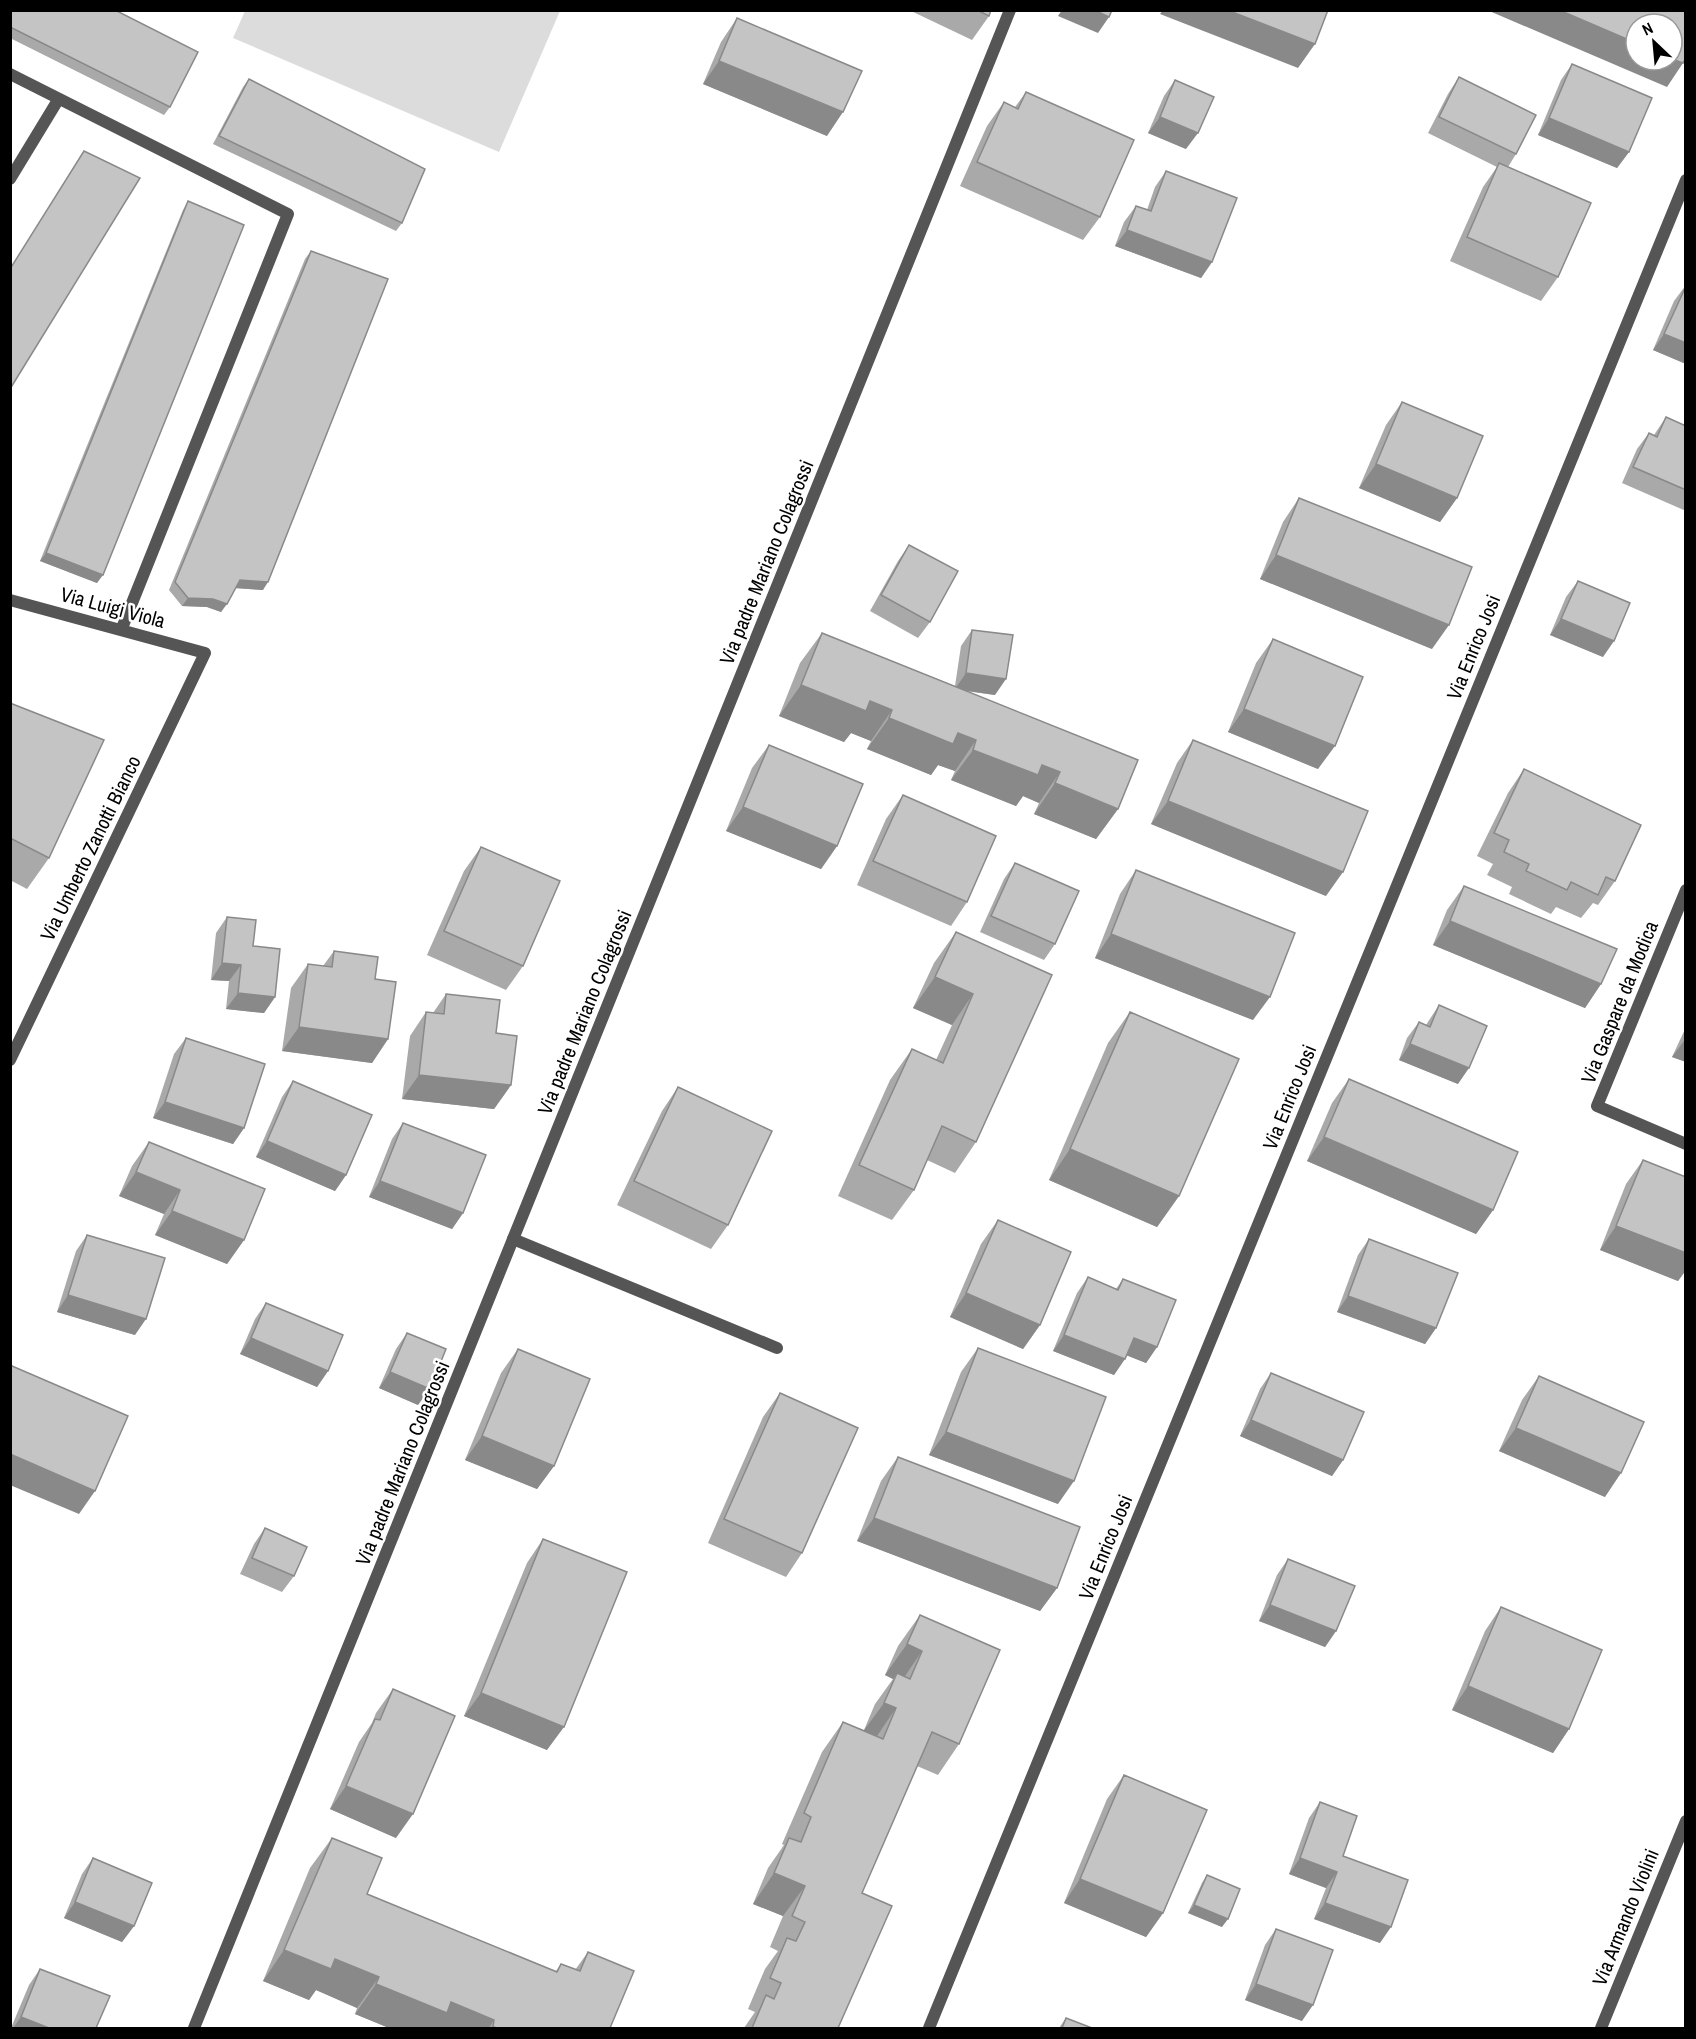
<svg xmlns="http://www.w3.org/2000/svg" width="1696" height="2039" font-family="'Archivo Narrow',sans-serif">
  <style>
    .green { fill: #dcdcdc }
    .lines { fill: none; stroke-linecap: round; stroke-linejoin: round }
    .service { stroke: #555; stroke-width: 12 }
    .minor { stroke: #555; stroke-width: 12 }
    .wall { fill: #a9a9a9 }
    .shaded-wall { fill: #898989 }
    .building { fill: #c4c4c4; stroke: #898989; stroke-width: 1.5 }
    .labels { text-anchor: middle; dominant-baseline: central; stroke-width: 5; stroke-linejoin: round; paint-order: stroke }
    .street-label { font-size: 20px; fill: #000; stroke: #fff }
  </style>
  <rect width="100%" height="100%" fill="#fff"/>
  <polygon class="green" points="245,11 245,10 560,11 499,152 233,38"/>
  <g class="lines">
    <g class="service">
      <polyline points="10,74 288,214 122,628"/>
      <polyline points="10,179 58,100"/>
      <polyline points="513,1239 777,1348"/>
    </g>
    <g class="minor">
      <polyline points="10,600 205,653 10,1060"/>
      <polyline points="1686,890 1597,1106 1686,1144"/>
      <polyline points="194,2028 1010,10"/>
      <polyline points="929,2028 1686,180"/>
      <polyline points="1601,2028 1686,1821"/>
    </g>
  </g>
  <g class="wall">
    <polygon points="10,10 170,107 164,115 10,38"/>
    <polygon points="909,10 991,10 989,16 972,40"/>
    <polygon points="737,18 827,136 703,84 721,42"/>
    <polygon points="1572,64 1629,152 1617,168 1538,135 1561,80"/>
    <polygon points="1459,77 1516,154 1508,167 1558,277 1541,301 1450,261 1483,187 1497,167 1428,133 1448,94"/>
    <polygon points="249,79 402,223 396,231 213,144 243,87"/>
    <polygon points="1175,80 1186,149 1148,133 1164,96"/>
    <polygon points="1026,92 1100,217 1083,240 960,186 987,126 1004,102 1015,107"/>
    <polygon points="1166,171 1212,262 1201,278 1115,246 1124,222 1136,206 1147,210 1155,187"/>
    <polygon points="188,201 97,583 40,561 183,210"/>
    <polygon points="311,251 263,590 235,588 221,612 207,607 182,606 169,590 305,259"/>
    <polygon points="1686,285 1686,364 1653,350 1674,301"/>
    <polygon points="1402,402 1457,498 1440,522 1359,488 1386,425"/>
    <polygon points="1666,417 1686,426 1686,511 1622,483 1637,449 1649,433 1654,435"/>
    <polygon points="1299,498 1432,649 1260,579 1283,522"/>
    <polygon points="909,545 930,622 918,638 870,611 898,561"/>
    <polygon points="1578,581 1603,657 1550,635 1566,597"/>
    <polygon points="972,630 995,695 965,691 1118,809 1096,839 1034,814 1039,803 1023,796 1016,806 951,780 955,771 938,765 931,775 867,749 871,741 851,733 844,742 779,716 800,663 822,633 955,686 961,646"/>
    <polygon points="1273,639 1318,769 1228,732 1256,663"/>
    <polygon points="10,703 49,858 27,889 10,880"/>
    <polygon points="1193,740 1326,896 1151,824 1177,763"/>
    <polygon points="769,745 837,846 821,869 726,831 752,768"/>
    <polygon points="1524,769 1615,881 1598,905 1593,903 1581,918 1556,907 1551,914 1509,894 1512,887 1487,875 1493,864 1477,856 1508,793"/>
    <polygon points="903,795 967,902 951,926 857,885 886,819"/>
    <polygon points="481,847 523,966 506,990 427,955 464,871"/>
    <polygon points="1015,863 1055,944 1044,960 980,932 1004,879"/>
    <polygon points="1136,870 1253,1020 1095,958 1120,894"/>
    <polygon points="1464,886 1601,984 1585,1008 1433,945 1447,910"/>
    <polygon points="227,917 253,946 275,997 264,1013 226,1009 229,981 211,980 216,933"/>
    <polygon points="956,932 1052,975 976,1142 955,1173 927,1160 914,1190 892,1220 838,1196 890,1080 912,1049 936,1060 952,1025 913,1008 934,963"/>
    <polygon points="334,951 375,979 388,1039 372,1063 282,1051 291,988 308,964 323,966"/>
    <polygon points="446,994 496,1033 511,1085 494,1109 402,1099 410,1036 426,1012 433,1013"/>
    <polygon points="1439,1005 1458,1084 1399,1060 1407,1038 1419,1022 1426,1025"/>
    <polygon points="1130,1012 1179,1196 1157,1227 1049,1180 1108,1043"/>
    <polygon points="1686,1027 1686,1062 1672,1057"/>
    <polygon points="186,1038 244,1128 233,1144 153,1118 174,1054"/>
    <polygon points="1349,1079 1493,1210 1476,1234 1307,1161 1332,1103"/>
    <polygon points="293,1081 346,1175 335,1191 256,1157 282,1097"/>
    <polygon points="678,1087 728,1225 711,1249 617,1205 662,1111"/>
    <polygon points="403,1123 463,1213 452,1229 369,1197 392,1139"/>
    <polygon points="149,1142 244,1240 227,1264 155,1235 164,1214 119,1196 132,1166"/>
    <polygon points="1643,1160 1686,1177 1686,1270 1678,1281 1600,1250 1626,1184"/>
    <polygon points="998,1220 1040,1325 1023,1349 950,1317 981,1244"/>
    <polygon points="87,1235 135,1335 57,1312 76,1251"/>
    <polygon points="1369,1239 1436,1328 1425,1344 1337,1312 1358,1255"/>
    <polygon points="1088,1277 1116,1289 1123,1279 1157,1347 1146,1363 1127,1355 1114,1375 1053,1351 1077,1293"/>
    <polygon points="266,1303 328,1371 317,1387 240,1354 255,1319"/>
    <polygon points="407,1333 418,1405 379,1388 396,1349"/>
    <polygon points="978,1348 1058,1504 929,1455 961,1372"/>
    <polygon points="518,1349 554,1466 537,1489 465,1460 501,1373"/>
    <polygon points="1271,1373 1343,1460 1332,1476 1240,1436 1260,1389"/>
    <polygon points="1539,1376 1605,1497 1499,1451 1522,1400"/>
    <polygon points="780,1393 802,1553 786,1577 708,1543 763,1417"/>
    <polygon points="898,1457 1057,1588 1040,1611 857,1541 881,1481"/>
    <polygon points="265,1528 294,1576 282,1592 240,1574 254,1544"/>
    <polygon points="543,1539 547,1750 464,1716 527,1563"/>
    <polygon points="1288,1559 1336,1631 1325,1647 1259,1621 1277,1575"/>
    <polygon points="1501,1607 1569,1729 1553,1753 1452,1710 1485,1631"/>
    <polygon points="920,1615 959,1744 938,1775 917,1766 862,1893 838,2028 744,2028 755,2012 748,2009 765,1969 778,1951 770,1947 783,1916 753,1904 768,1868 784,1845 782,1844 822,1752 843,1722 864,1730 875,1704 893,1679 885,1675 898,1646"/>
    <polygon points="393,1689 396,1838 330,1809 359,1742 372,1723 376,1713"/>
    <polygon points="1124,1775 1163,1913 1146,1937 1064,1903 1107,1799"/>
    <polygon points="1320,1802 1343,1856 1380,1943 1314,1919 1326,1888 1289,1874 1309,1818"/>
    <polygon points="332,1838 367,1894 556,1971 561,1964 575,1970 588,1952 610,2028 389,2028 355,2014 357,2008 316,1990 309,2000 263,1981 310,1868"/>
    <polygon points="93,1858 134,1926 122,1942 64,1918 82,1874"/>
    <polygon points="1207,1875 1222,1927 1188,1913 1202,1883"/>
    <polygon points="1276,1929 1302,2021 1245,2000 1265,1945"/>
    <polygon points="40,1969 96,2028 11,2028 29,1985"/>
    <polygon points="1066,2018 1092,2028 1059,2028"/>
  </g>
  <g class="shaded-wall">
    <polygon points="1062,10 1094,10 1109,17 1098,33 1058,16"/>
    <polygon points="1163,10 1227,10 1315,44 1298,68 1160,14"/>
    <polygon points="1487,10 1559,10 1636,43 1636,60 1672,60 1672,59 1683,63 1667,87"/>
    <polygon points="719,61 843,112 827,136 703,84"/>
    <polygon points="1160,117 1198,133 1186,149 1148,133"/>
    <polygon points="1549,118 1629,152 1617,168 1538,135"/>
    <polygon points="1127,230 1212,262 1201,278 1115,246"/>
    <polygon points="1664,334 1686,343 1686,364 1653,350"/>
    <polygon points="1376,464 1457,498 1440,522 1359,488"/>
    <polygon points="46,553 103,575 97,583 40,561"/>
    <polygon points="1276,555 1449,625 1432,649 1260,579"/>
    <polygon points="240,580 268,582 263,590 234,588"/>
    <polygon points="188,598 213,599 227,604 221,612 207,607 182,606"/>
    <polygon points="1561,619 1614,641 1603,657 1550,635"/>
    <polygon points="966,673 1006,679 995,695 955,689"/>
    <polygon points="801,685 870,701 892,710 871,741 851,733 844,742 779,716"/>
    <polygon points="1244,709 1335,746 1318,769 1228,732"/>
    <polygon points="889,718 958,733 976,740 955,771 938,765 931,775 867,749"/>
    <polygon points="973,750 1042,765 1060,772 1039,803 1023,796 1016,806 951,780"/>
    <polygon points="1055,783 1118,809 1096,839 1034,814"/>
    <polygon points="1168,801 1343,872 1326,896 1151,824"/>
    <polygon points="743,807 837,846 821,869 726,831"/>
    <polygon points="1450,921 1601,984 1585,1008 1433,945"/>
    <polygon points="1111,934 1270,997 1253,1020 1095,958"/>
    <polygon points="222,963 241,965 229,981 211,980"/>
    <polygon points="935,977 973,994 952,1025 913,1008"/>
    <polygon points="238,993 275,997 264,1013 226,1009"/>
    <polygon points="299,1027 388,1039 372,1063 282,1051"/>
    <polygon points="1684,1041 1686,1041 1686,1062 1672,1057"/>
    <polygon points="1410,1044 1469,1068 1458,1084 1399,1060"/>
    <polygon points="419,1075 511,1085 494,1109 402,1099"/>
    <polygon points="165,1102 244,1128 233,1144 153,1118"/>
    <polygon points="1324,1137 1493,1210 1476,1234 1307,1161"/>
    <polygon points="267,1141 346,1175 335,1191 256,1157"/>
    <polygon points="1070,1149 1179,1196 1157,1227 1049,1180"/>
    <polygon points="136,1172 180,1190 164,1214 119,1196"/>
    <polygon points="380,1181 463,1213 452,1229 369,1197"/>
    <polygon points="172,1211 244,1240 227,1264 155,1235"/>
    <polygon points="1616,1226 1686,1253 1686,1270 1678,1281 1600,1250"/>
    <polygon points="966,1293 1040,1325 1023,1349 950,1317"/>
    <polygon points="68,1295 146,1319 135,1335 57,1312"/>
    <polygon points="1348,1296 1436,1328 1425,1344 1337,1312"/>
    <polygon points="1064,1335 1125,1359 1114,1375 1053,1351"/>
    <polygon points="251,1338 328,1371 317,1387 240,1354"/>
    <polygon points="1134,1338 1157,1347 1146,1363 1123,1354"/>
    <polygon points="390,1372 430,1389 418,1405 379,1388"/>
    <polygon points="1251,1420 1343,1460 1332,1476 1240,1436"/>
    <polygon points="1516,1428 1621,1473 1605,1497 1499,1451"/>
    <polygon points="946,1432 1074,1481 1058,1504 929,1455"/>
    <polygon points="482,1436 554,1466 537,1489 465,1460"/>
    <polygon points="10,1454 95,1491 79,1514 10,1485"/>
    <polygon points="874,1518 1057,1588 1040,1611 857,1541"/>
    <polygon points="1270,1605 1336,1631 1325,1647 1259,1621"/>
    <polygon points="907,1644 922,1651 901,1682 897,1673 893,1679 885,1675"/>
    <polygon points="1468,1686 1569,1729 1553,1753 1452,1710"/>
    <polygon points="481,1693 564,1727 547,1750 464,1716"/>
    <polygon points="884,1703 896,1708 875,1739 862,1733"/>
    <polygon points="346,1786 413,1814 396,1838 330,1809"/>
    <polygon points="1300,1858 1337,1872 1326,1888 1289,1874"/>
    <polygon points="774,1873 805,1886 783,1916 753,1904"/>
    <polygon points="1080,1879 1163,1913 1146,1937 1064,1903"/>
    <polygon points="75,1902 134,1926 122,1942 64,1918"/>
    <polygon points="1325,1903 1391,1927 1380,1943 1314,1919"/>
    <polygon points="1194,1905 1228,1919 1222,1927 1188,1913"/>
    <polygon points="284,1950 335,1959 379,1977 357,2008 316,1990 309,2000 263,1981"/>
    <polygon points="376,1984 451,2002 494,2020 489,2028 389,2028 355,2014"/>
    <polygon points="1256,1984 1313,2005 1302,2021 1245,2000"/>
    <polygon points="21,2017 49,2028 13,2028"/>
  </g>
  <g class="building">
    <polygon points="10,10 115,10 198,52 170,107 10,27"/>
    <polygon points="977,10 991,10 989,16"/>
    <polygon points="1094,10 1112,10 1109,17"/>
    <polygon points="1227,10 1328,10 1315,44"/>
    <polygon points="1559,10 1686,10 1686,58 1683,63 1672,59 1672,24 1636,24 1636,43"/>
    <polygon points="737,18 862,71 843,112 719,61"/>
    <polygon points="1572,64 1652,98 1629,152 1549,118"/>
    <polygon points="1459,77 1536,115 1516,154 1439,117"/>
    <polygon points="249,79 425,169 402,223 219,136"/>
    <polygon points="1175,80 1214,97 1198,133 1160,117"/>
    <polygon points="1026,92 1134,140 1100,217 977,162 1004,102 1018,109"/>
    <polygon points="84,151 140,178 10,389 10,269"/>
    <polygon points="1499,163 1591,203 1558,277 1467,237"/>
    <polygon points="1166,171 1237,198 1212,262 1127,230 1136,206 1151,211"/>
    <polygon points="188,201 244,225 103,575 46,553"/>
    <polygon points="311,251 388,279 268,582 240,580 227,604 213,599 188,598 175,582"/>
    <polygon points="1686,286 1686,343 1664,334"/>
    <polygon points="1402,402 1483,436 1457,498 1376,464"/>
    <polygon points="1666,417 1686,426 1686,490 1633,467 1649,433 1657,437"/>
    <polygon points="1299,498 1472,567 1449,625 1276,555"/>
    <polygon points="909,545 958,571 930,622 881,595"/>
    <polygon points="1578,581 1630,603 1614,641 1561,619"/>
    <polygon points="972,630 1013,635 1006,679 966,673"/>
    <polygon points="822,633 1138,760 1118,809 1055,783 1060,772 1042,765 1038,775 973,750 976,740 958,733 953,744 889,718 892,710 870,701 866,711 801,685"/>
    <polygon points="1273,639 1363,677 1335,746 1244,709"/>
    <polygon points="10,703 104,740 49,858 10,838"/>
    <polygon points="1193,740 1368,811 1343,872 1168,801"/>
    <polygon points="769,745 863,784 837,846 743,807"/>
    <polygon points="1524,769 1641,825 1615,881 1606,877 1598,895 1571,882 1567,890 1526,871 1529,864 1504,852 1509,840 1494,833"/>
    <polygon points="903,795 996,836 967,902 873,861"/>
    <polygon points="481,847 560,881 523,966 444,931"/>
    <polygon points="1015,863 1079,891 1055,944 991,916"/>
    <polygon points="1136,870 1295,933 1270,997 1111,934"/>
    <polygon points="1464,886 1617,949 1601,984 1450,921"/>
    <polygon points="227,917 256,920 253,946 280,949 275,997 238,993 241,965 222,963"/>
    <polygon points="956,932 1052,975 976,1142 942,1126 914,1190 859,1165 912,1049 943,1063 973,994 935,977"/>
    <polygon points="334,951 378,957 375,979 396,982 388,1039 299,1027 308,964 332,967"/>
    <polygon points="446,994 500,1000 496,1033 517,1036 511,1085 419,1075 426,1012 444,1014"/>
    <polygon points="1439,1005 1487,1026 1469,1068 1410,1044 1419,1022 1430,1027"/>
    <polygon points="1130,1012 1239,1059 1179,1196 1070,1149"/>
    <polygon points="186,1038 265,1064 244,1128 165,1102"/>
    <polygon points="1349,1079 1518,1152 1493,1210 1324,1137"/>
    <polygon points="293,1081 372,1115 346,1175 267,1141"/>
    <polygon points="678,1087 772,1131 728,1225 634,1181"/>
    <polygon points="403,1123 486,1155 463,1213 380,1181"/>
    <polygon points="149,1142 265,1189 244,1240 172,1211 180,1190 136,1172"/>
    <polygon points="1643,1160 1686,1177 1686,1253 1616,1226"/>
    <polygon points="998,1220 1071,1252 1040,1325 966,1293"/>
    <polygon points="87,1235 165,1258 146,1319 68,1295"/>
    <polygon points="1369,1239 1458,1273 1436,1328 1348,1296"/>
    <polygon points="1088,1277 1118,1290 1123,1279 1176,1300 1157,1347 1134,1338 1125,1359 1064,1335"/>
    <polygon points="266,1303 343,1335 328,1371 251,1338"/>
    <polygon points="407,1333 446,1349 430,1389 390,1372"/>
    <polygon points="978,1348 1106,1397 1074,1481 946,1432"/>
    <polygon points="518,1349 590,1379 554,1466 482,1436"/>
    <polygon points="12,1366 128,1416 95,1491 10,1454 10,1368"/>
    <polygon points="1271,1373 1364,1412 1343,1460 1251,1420"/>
    <polygon points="1539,1376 1644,1422 1621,1473 1516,1428"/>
    <polygon points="780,1393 858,1428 802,1553 724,1519"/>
    <polygon points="898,1457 1080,1527 1057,1588 874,1518"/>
    <polygon points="265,1528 307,1547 294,1576 252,1558"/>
    <polygon points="543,1539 627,1572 564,1727 481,1693"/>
    <polygon points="1288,1559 1355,1586 1336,1631 1270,1605"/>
    <polygon points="1501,1607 1602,1650 1569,1729 1468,1686"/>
    <polygon points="920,1615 1000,1650 959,1744 932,1732 862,1893 892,1906 838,2028 752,2028 766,1995 774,1999 781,1983 770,1978 787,1938 796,1941 805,1922 792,1916 805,1886 774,1873 789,1838 801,1842 811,1817 804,1813 843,1722 883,1739 896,1708 884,1703 897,1673 910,1679 922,1651 907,1644"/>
    <polygon points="393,1689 455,1716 413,1814 346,1786 375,1719 380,1720"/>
    <polygon points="1124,1775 1207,1810 1163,1913 1080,1879"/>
    <polygon points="1320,1802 1357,1816 1343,1856 1408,1880 1391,1927 1325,1903 1337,1872 1300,1858"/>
    <polygon points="332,1838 382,1858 367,1894 557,1972 561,1964 580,1971 588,1952 634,1971 610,2028 498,2028 493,2027 494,2020 451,2002 447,2013 376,1984 379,1977 335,1959 331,1969 284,1950"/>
    <polygon points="93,1858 152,1883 134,1926 75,1902"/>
    <polygon points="1207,1875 1240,1889 1228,1919 1194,1905"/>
    <polygon points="1276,1929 1333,1950 1313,2005 1256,1984"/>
    <polygon points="40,1969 110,1996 96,2028 49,2028 21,2017"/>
    <polygon points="1066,2018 1092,2028 1062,2028"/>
  </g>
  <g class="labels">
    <g class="street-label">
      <text transform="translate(766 562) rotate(-68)">Via padre Mariano Colagrossi</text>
      <text transform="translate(113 607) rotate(15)">Via Luigi Viola</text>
      <text transform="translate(1473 647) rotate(-68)">Via Enrico Josi</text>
      <text transform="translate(90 848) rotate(-64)">Via Umberto Zanotti Bianco</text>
      <text transform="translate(1619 1002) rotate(-68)">Via Gaspare da Modica</text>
      <text transform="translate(584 1012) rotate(-68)">Via padre Mariano Colagrossi</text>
      <text transform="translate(1289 1097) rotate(-68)">Via Enrico Josi</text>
      <text transform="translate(402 1463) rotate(-68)">Via padre Mariano Colagrossi</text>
      <text transform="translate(1105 1547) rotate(-68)">Via Enrico Josi</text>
      <text transform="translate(1625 1917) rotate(-68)">Via Armando Violini</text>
    </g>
  </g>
  <rect width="1696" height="2039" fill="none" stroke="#000000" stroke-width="24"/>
  <g transform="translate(1654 42) rotate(334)"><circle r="28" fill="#ffffff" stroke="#999999" stroke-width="1.5"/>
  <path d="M0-4.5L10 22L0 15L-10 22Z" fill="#000000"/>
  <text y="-9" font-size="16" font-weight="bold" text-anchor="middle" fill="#000000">N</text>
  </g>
</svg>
